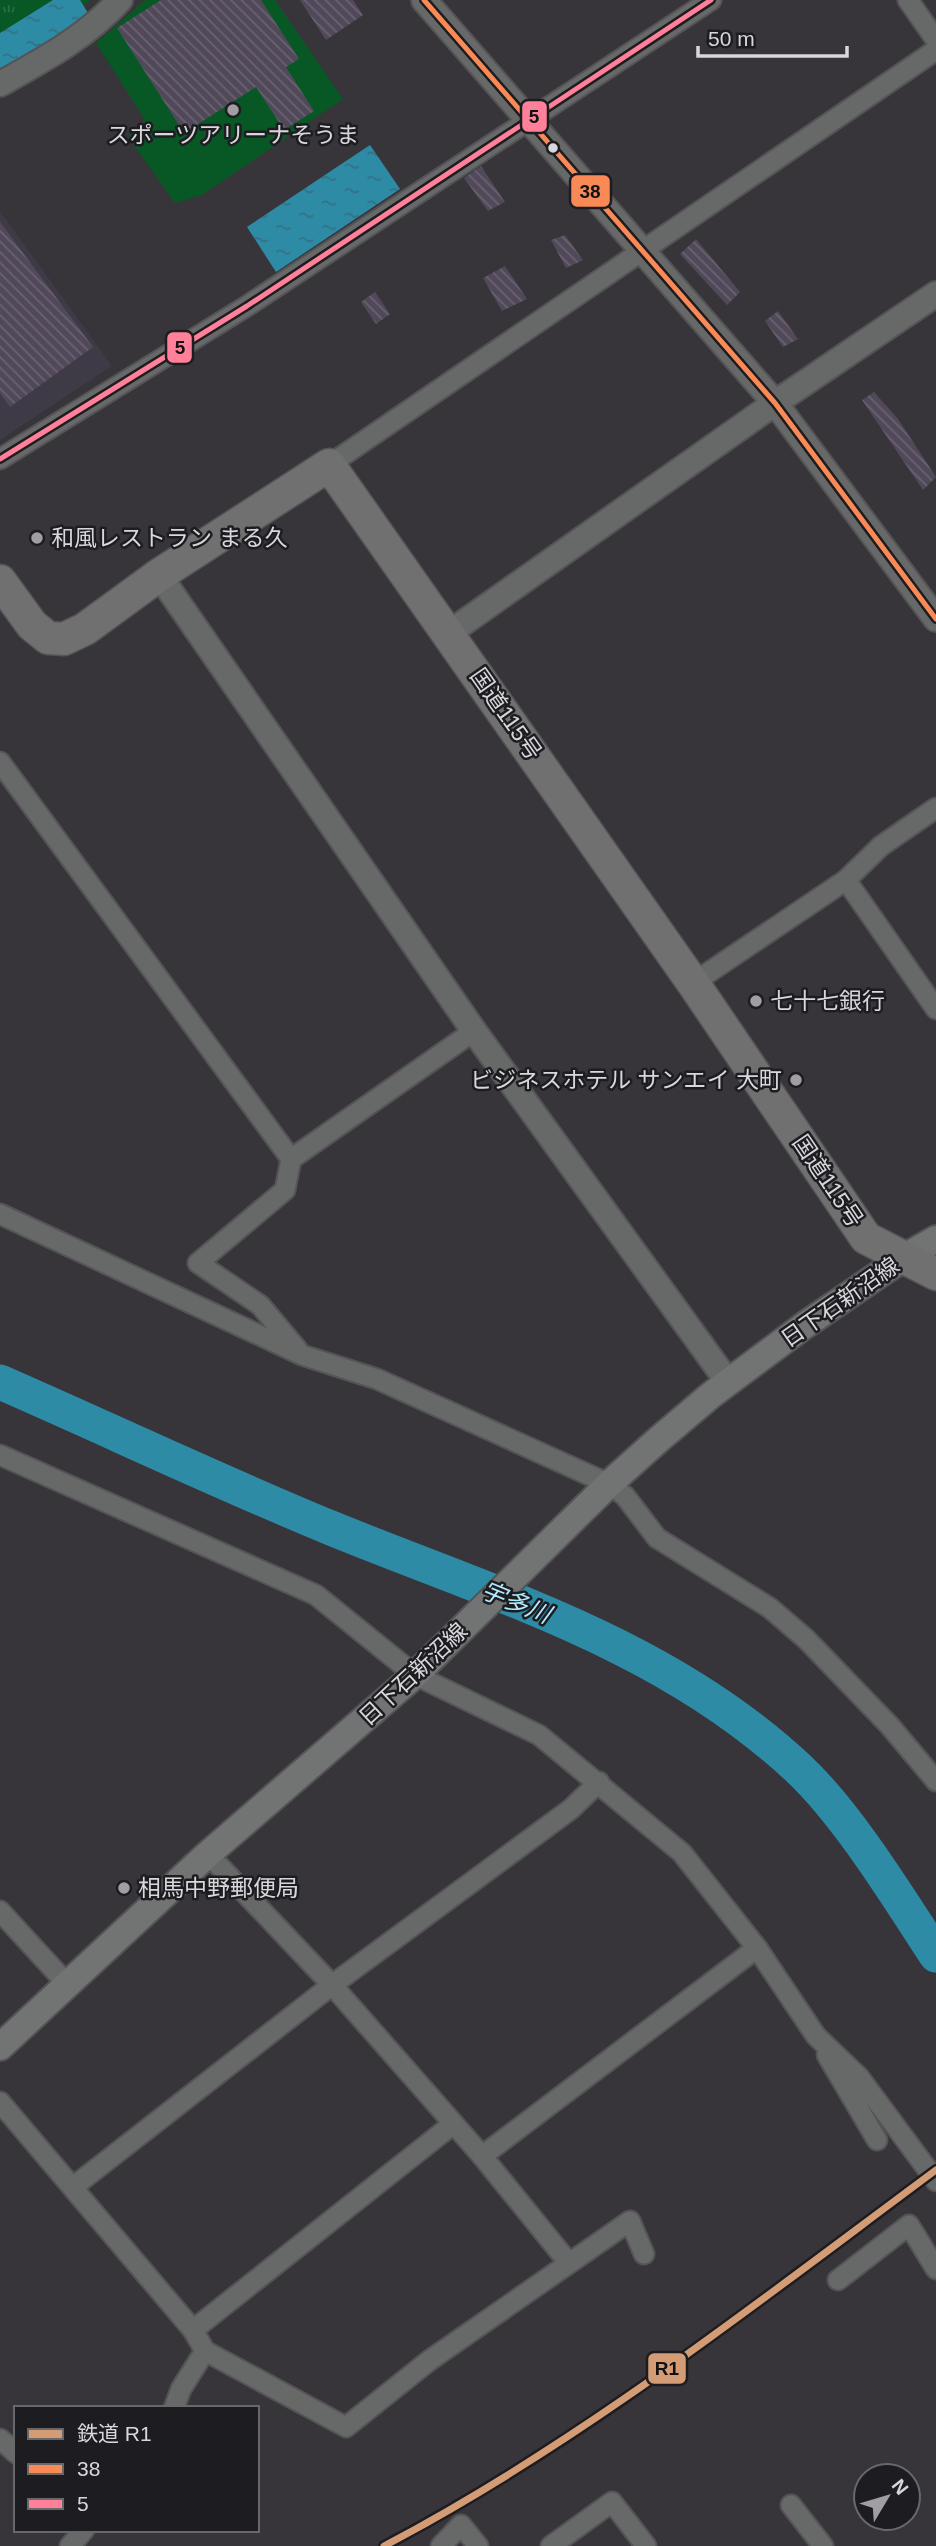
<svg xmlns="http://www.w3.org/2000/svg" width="936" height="2546" font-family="Arial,'Noto Sans JP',sans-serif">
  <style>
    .built { fill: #3e3b47 }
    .park { fill: url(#park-tufts) }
    .garden { fill: #075825 }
    .water { fill: url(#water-ripples) }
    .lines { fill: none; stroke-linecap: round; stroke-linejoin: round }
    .river { stroke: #2d8ba6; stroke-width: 35 }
    .building { fill: url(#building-back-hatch) }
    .minor-casing { stroke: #545356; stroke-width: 23 }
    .tertiary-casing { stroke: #545356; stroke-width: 28 }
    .secondary-casing { stroke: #545356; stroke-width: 30 }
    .trunk-casing { stroke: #545356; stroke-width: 35 }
    .minor { stroke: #676868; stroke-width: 19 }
    .tertiary { stroke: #676868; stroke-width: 24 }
    .secondary { stroke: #727474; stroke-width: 26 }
    .trunk { stroke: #707070; stroke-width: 32 }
    .bus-1-casing { stroke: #1d1c20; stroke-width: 10 }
    .bus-2-casing { stroke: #1d1c20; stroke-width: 10 }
    .bus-1 { stroke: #f98a56; stroke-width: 5 }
    .bus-2 { stroke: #ff8098; stroke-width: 5 }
    .rail-1-casing { stroke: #1d1c20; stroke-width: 12 }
    .rail-1 { stroke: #d39c74; stroke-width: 7 }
    .poi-dot { fill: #a09ea3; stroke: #1d1c20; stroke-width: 2.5 }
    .bus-dot { fill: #d8d7db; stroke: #1d1c20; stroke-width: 2.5 }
    .labels { text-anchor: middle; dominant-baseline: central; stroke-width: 5; stroke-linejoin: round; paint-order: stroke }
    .poi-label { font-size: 23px; fill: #d8d7db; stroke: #1d1c20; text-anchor: start }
    .street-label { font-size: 23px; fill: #d8d7db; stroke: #1d1c20 }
    .water-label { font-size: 24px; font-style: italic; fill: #b2eafd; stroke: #1d1c20 }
    .line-badge { stroke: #1d1c20; stroke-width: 2.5 }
    .pale-badge-label { font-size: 19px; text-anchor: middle; font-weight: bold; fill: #111 }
  </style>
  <defs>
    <pattern id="park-tufts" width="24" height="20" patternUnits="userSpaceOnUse" patternTransform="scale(1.75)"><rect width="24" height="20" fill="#075825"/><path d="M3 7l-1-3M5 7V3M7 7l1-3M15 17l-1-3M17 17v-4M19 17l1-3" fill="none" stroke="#2a6f44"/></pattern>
    <pattern id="water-ripples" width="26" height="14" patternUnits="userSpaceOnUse" patternTransform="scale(1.75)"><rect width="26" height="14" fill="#2d8ba6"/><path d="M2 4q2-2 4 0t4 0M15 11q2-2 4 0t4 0" fill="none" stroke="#347183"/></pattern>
    <pattern id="building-back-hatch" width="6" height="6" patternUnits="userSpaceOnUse" patternTransform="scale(1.75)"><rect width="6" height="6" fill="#51495a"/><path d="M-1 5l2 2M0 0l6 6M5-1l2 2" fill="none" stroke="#696271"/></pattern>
  </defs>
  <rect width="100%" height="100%" fill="#37353a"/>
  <polygon class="built" points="0,211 112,366 0,440"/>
  <polygon class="park" points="0,0 91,0 0,58"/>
  <polygon class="garden" points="145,0 275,0 343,99 202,195 175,203 128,137 145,120 96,43"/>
  <g class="water">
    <polygon points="53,0 80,0 91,18 0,75 0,33"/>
    <polygon points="370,145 400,189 276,272 247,227"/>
  </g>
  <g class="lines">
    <path class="river" d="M0,1382C110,1430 219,1482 331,1528C495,1595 666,1644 799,1769C848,1815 898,1897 936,1955"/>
  </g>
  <g class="building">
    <polygon points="161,0 261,0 299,59 286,67 314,111 284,130 256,87 184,133 117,28"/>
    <polygon points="300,0 353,0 363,15 326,40"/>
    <polygon points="481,166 505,202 488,211 464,178"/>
    <polygon points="0,222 93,347 10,407 0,393"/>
    <polygon points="565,235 583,260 566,268 551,240"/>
    <polygon points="696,239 740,292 727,305 680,254"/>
    <polygon points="505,266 527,299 502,311 483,278"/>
    <polygon points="375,292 390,314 376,324 361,302"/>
    <polygon points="778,311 798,339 783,347 765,321"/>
    <polygon points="874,392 898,419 936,477 923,490 862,400"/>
  </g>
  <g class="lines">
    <g class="minor-casing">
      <g id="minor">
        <polyline points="908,0 936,40"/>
        <polyline points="0,459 247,306 711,0"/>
        <polyline points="329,465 936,50"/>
        <polyline points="0,762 291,1159"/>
        <polyline points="846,880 936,1009"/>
        <polyline points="693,983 846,880 881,846 936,808"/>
        <polyline points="0,1214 302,1355 377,1379 609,1484 625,1496 657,1538 770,1608 806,1639 890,1726 936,1781"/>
        <polyline points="297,1349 260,1305 198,1263 285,1190 291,1159 474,1031"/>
        <polyline points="0,1455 316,1595 415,1675 539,1735 682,1853 757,1948 816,2036 859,2077 936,2181"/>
        <polyline points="208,1854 332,1985 482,2156 568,2262"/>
        <polyline points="0,1911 67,1984"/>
        <polyline points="827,2055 877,2140"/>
        <polyline points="0,2102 193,2330 205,2351 181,2389 174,2408"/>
        <polyline points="482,2156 757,1948"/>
        <polyline points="73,2187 332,1985 571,1809 599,1782"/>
        <polyline points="838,2280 909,2225 936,2269"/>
        <polyline points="193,2330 453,2124"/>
        <polyline points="205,2351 346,2427 430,2360 630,2221 644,2254"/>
        <polyline points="0,2439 16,2453"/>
        <polyline points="791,2505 823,2546"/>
        <polyline points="70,2546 84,2530"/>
        <polyline points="441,2546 461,2525 478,2546"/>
        <polyline points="551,2546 612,2502 646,2546"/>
      </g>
    </g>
    <g class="tertiary-casing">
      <g id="tertiary">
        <polyline points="424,0 775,403 936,619"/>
        <path d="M0,84C43,60 86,37 120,0"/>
        <polyline points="159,575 474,1031 728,1382"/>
        <polyline points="449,633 775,403 936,294"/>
      </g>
    </g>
    <g class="secondary-casing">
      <polyline id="secondary" points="0,2047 208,1854 415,1675 609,1484 658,1440 711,1395 805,1325 903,1258 936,1239"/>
    </g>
    <g class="trunk-casing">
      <polyline id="trunk" points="0,581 32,625 48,638 64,639 85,629 159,575 329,465 693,983 866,1238 936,1274"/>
    </g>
    <use href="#minor" class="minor"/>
    <use href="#tertiary" class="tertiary"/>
    <use href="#secondary" class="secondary"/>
    <use href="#trunk" class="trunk"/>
    <g class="bus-1-casing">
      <polyline id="bus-1" points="424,0 775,403 936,619"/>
    </g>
    <g class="bus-2-casing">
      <polyline id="bus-2" points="0,459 247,306 711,0"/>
    </g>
    <use href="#bus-1" class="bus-1"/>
    <use href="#bus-2" class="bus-2"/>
    <g class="rail-1-casing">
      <path id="rail-1" d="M384,2546C580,2443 758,2302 936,2170"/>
    </g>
    <use href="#rail-1" class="rail-1"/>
  </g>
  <g class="poi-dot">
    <circle cx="233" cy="110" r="7"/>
    <circle cx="37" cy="538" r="7"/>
    <circle cx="756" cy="1001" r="7"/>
    <circle cx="796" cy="1080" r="7"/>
    <circle cx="124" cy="1888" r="7"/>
  </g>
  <circle class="bus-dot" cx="553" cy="148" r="6"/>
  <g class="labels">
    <g class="poi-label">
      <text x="233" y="135" text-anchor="middle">スポーツアリーナそうま</text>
      <text x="51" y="538">和風レストラン まる久</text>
      <text x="770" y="1001">七十七銀行</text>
      <text x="782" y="1080" text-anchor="end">ビジネスホテル サンエイ 大町</text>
      <text x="138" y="1888">相馬中野郵便局</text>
    </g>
    <g class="street-label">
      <text transform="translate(506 714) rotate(55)">国道115号</text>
      <text transform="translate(828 1181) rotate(56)">国道115号</text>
      <text transform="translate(840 1302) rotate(-35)">日下石新沼線</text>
      <text transform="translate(413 1674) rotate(-43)">日下石新沼線</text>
    </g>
    <g class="water-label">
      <text transform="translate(516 1602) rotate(22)">宇多川</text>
    </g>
  </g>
  <g class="line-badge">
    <rect x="521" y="100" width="27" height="33" rx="7" fill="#ff8098"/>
    <rect x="570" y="174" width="41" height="34" rx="7" fill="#f98a56"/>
    <rect x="166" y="331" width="27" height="33" rx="7" fill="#ff8098"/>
    <rect x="647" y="2352" width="40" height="33" rx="7" fill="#d39c74"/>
  </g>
  <g class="pale-badge-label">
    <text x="534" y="123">5</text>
    <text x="590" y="198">38</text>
    <text x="180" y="354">5</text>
    <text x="667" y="2375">R1</text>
  </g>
  <rect x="14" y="2406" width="245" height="126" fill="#1d1c20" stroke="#68676b" stroke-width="2"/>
  <rect x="28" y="2429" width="35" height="10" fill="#d39c74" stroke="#68676b" stroke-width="2"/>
  <text x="77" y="2441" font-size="21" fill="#d8d7db">鉄道 R1</text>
  <rect x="28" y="2464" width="35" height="10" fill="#f98a56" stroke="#68676b" stroke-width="2"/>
  <text x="77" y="2476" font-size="21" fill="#d8d7db">38</text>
  <rect x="28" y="2499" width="35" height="10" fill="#ff8098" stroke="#68676b" stroke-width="2"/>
  <text x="77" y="2511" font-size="21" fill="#d8d7db">5</text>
  <g transform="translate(887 2497) rotate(52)"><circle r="33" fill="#1d1c20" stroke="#68676b" stroke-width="2"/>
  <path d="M0-5L12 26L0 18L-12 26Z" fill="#a09ea3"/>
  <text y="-10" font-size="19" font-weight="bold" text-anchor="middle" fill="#d8d7db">N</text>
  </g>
  <path d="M698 46v10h149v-10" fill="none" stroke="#d8d7db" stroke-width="3.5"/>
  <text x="708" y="46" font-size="21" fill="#d8d7db" stroke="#1d1c20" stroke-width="5" paint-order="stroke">50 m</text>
</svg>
